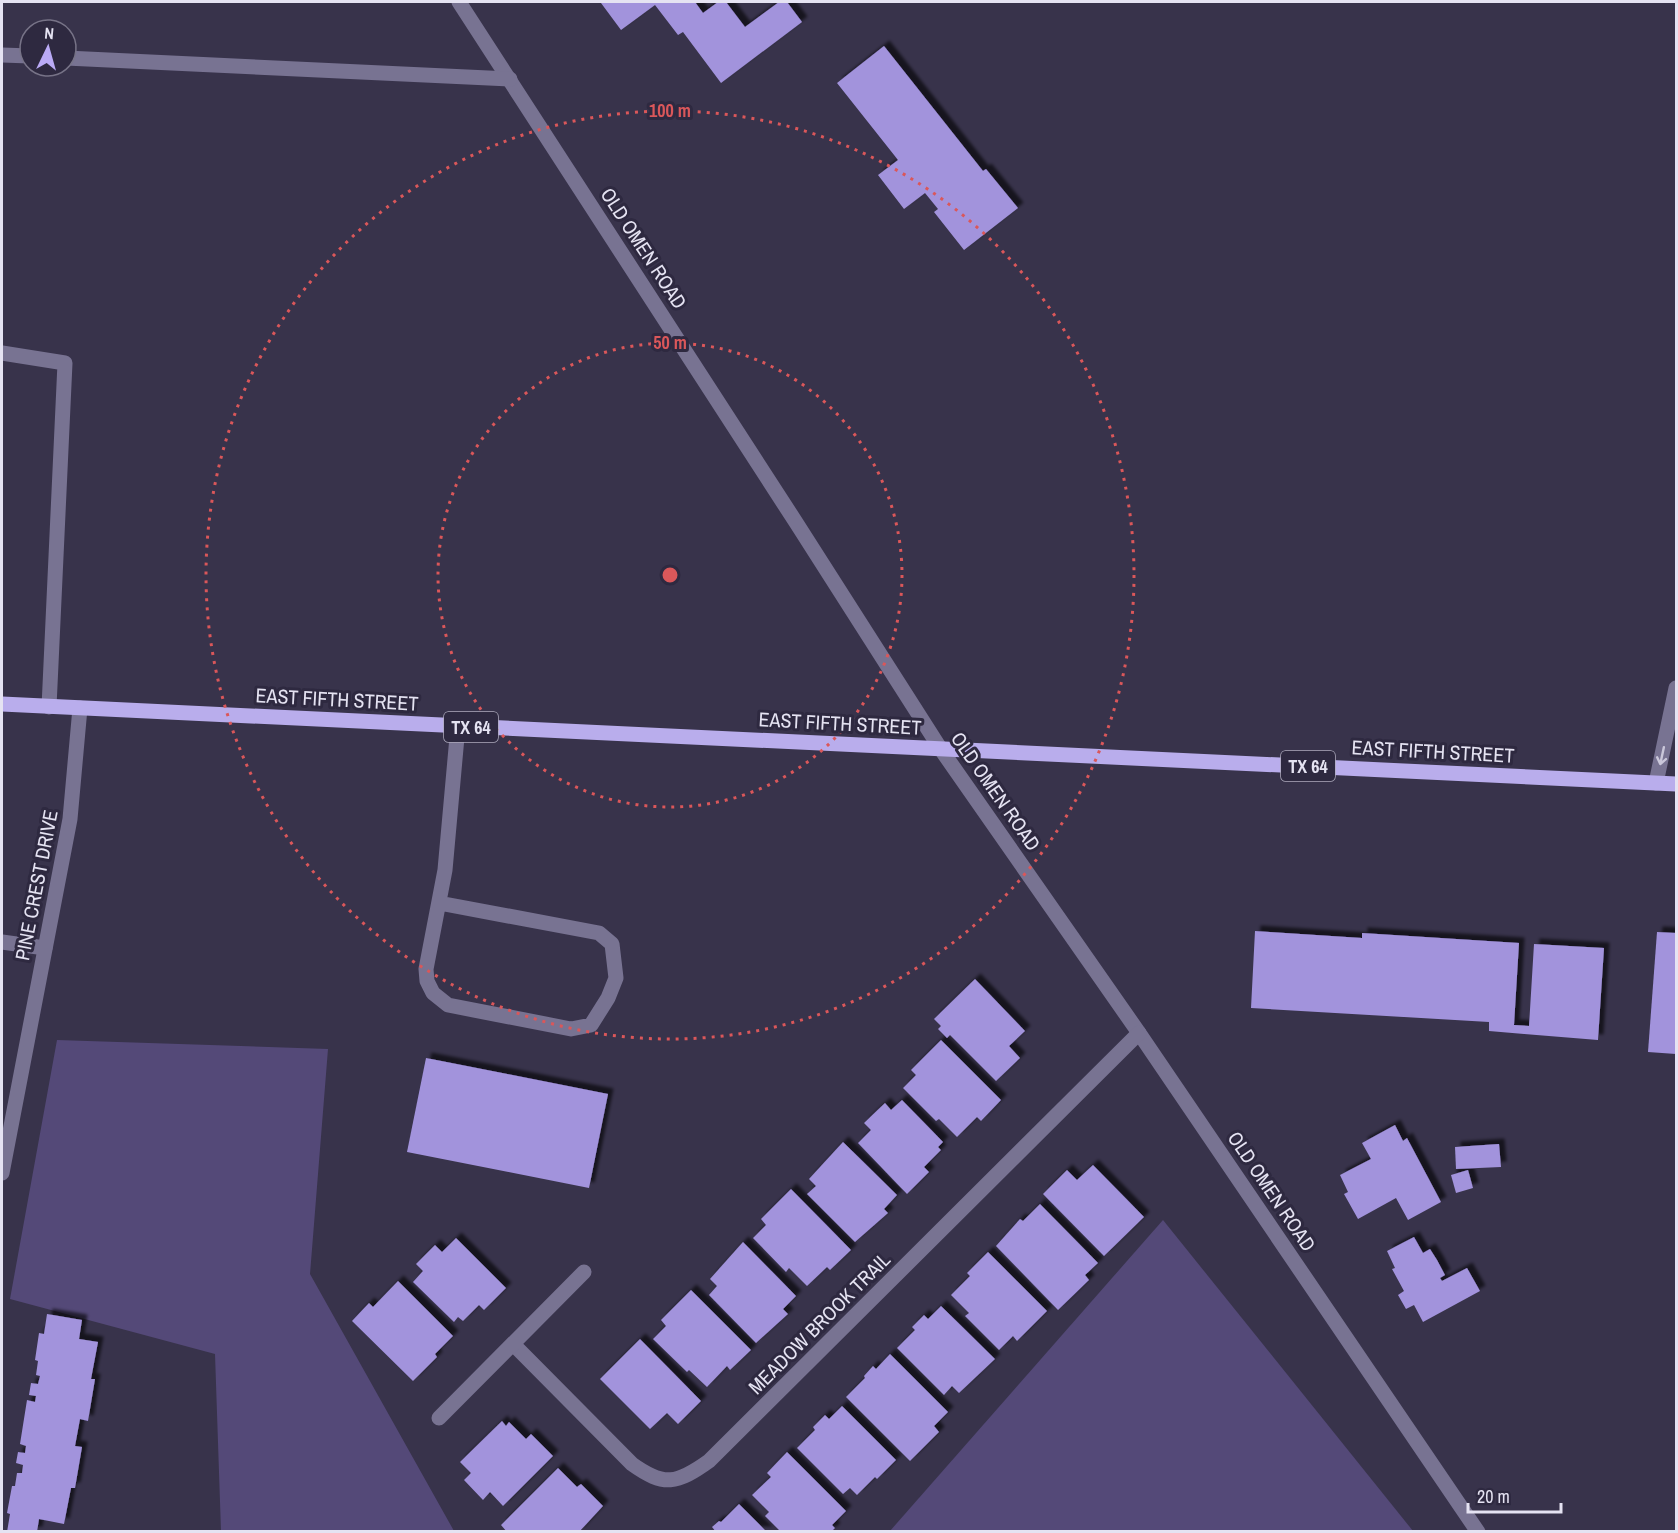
<svg xmlns="http://www.w3.org/2000/svg" width="1678" height="1533" font-family="'Archivo Narrow',sans-serif">
  <style>
    .green { fill: #544978 }
    .building { fill: #a293dc; filter: url(#shadow) }
    .lines { fill: none; stroke-linecap: round; stroke-linejoin: round }
    .minor { stroke: #787392; stroke-width: 15 }
    .major { stroke: #b9adec; stroke-width: 15 }
    .oneway { stroke: #cac7da }
    .ring { fill: none; stroke: #da575a; stroke-width: 3; stroke-dasharray: 3 6 }
    .labels { text-anchor: middle; dominant-baseline: central; stroke-width: 6; stroke-linejoin: round; paint-order: stroke }
    .shield { fill: #2e2940; stroke: #aeabbd; stroke-width: 1.5 }
    .shield-label { font-size: 18px; font-weight: bold; fill: #e5e3f2 }
    .street-label { font-size: 20px; fill: #e5e3f2; stroke: #2e2940 }
    .centre { fill: #da575a; stroke: #2e2940; stroke-width: 3 }
    .ring-label { font-size: 18px; text-anchor: middle; font-weight: bold; fill: #da575a; stroke: #2e2940; stroke-width: 6; stroke-linejoin: round; paint-order: stroke }
  </style>
  <defs>
    <filter id="shadow"><feDropShadow dx="5.5" dy="-5.5" stdDeviation="1.5" flood-color="#0009"/></filter>
  </defs>
  <rect width="100%" height="100%" fill="#38334b"/>
  <g class="green">
    <polygon points="57,1040 328,1049 310,1274 454,1531 221,1531 215,1354 10,1299"/>
    <polygon points="1163,1220 1413,1531 890,1531"/>
  </g>
  <g class="building">
    <polygon points="603,2 695,2 703,13 718,2 726,2 745,27 779,2 787,2 802,22 721,83 683,32 678,35 655,5 621,30 601,3"/>
    <polygon points="884,46 983,171 986,169 1018,208 964,250 934,212 938,209 925,193 904,209 878,175 898,160 837,83"/>
    <polygon points="1255,931 1362,938 1362,933 1519,943 1514,1025 1529,1026 1534,944 1604,948 1598,1040 1489,1031 1489,1022 1251,1008"/>
    <polygon points="1657,932 1676,933 1676,1054 1648,1052"/>
    <polygon points="975,979 1025,1031 1009,1046 1020,1058 996,1081 950,1035 947,1038 938,1029 941,1026 934,1019"/>
    <polygon points="941,1040 1001,1100 981,1121 977,1117 957,1137 939,1119 936,1121 903,1088 916,1075 911,1070"/>
    <polygon points="426,1058 608,1094 589,1188 407,1152"/>
    <polygon points="902,1100 943,1142 938,1147 941,1150 924,1167 929,1172 907,1194 858,1143 871,1130 864,1123 885,1103 891,1110"/>
    <polygon points="1395,1125 1403,1141 1407,1138 1441,1202 1408,1220 1396,1198 1358,1219 1344,1194 1348,1192 1340,1175 1371,1159 1362,1143"/>
    <polygon points="843,1142 897,1195 884,1209 888,1213 855,1242 807,1194 816,1186 809,1179"/>
    <polygon points="1499,1144 1501,1167 1456,1169 1455,1147"/>
    <polygon points="1093,1165 1144,1217 1104,1256 1043,1194 1067,1170 1077,1180"/>
    <polygon points="1468,1170 1473,1188 1456,1193 1451,1175"/>
    <polygon points="791,1189 851,1250 830,1270 827,1267 807,1286 789,1268 786,1272 753,1238 766,1225 761,1219"/>
    <polygon points="1040,1204 1098,1263 1085,1275 1089,1280 1058,1310 996,1246 1020,1219 1023,1221"/>
    <polygon points="1414,1237 1423,1253 1430,1249 1437,1260 1445,1275 1440,1278 1442,1281 1467,1268 1480,1291 1423,1322 1414,1305 1406,1309 1398,1295 1404,1291 1392,1269 1395,1268 1387,1251"/>
    <polygon points="456,1238 506,1288 484,1310 479,1305 463,1321 458,1317 454,1322 413,1282 423,1271 416,1264 435,1245 442,1252"/>
    <polygon points="743,1242 796,1296 783,1309 788,1314 756,1343 709,1295 717,1286 710,1279"/>
    <polygon points="988,1252 1047,1311 1017,1341 1013,1336 999,1350 965,1316 969,1313 951,1295 970,1276 967,1273"/>
    <polygon points="398,1281 453,1336 435,1354 437,1357 413,1381 352,1321 369,1303 373,1307"/>
    <polygon points="691,1290 751,1350 730,1370 727,1366 707,1387 689,1370 687,1372 653,1339 666,1326 661,1320"/>
    <polygon points="941,1306 995,1359 959,1393 952,1386 944,1395 897,1348 915,1330 912,1327 924,1315 928,1319"/>
    <polygon points="47,1314 82,1320 79,1339 98,1342 91,1379 95,1379 88,1421 80,1419 75,1446 82,1447 75,1488 71,1488 64,1524 39,1519 37,1532 7,1532 10,1514 7,1513 12,1486 15,1486 17,1473 22,1473 23,1465 16,1463 18,1452 25,1453 26,1446 20,1444 27,1400 35,1402 36,1396 29,1395 31,1383 38,1384 40,1376 36,1375 38,1361 35,1360 39,1333 44,1334"/>
    <polygon points="640,1339 701,1401 678,1424 667,1413 650,1429 600,1379"/>
    <polygon points="890,1354 948,1412 934,1426 939,1432 910,1461 846,1397 865,1378 864,1376 873,1366 876,1369"/>
    <polygon points="842,1406 896,1460 877,1479 875,1477 857,1495 850,1488 843,1494 797,1448 815,1430 813,1427 825,1415 829,1419"/>
    <polygon points="502,1421 506,1426 509,1422 526,1439 531,1434 553,1456 503,1506 490,1492 483,1500 464,1480 471,1473 460,1462"/>
    <polygon points="787,1452 846,1511 832,1525 835,1528 831,1532 781,1532 765,1516 769,1512 752,1495 771,1477 767,1473"/>
    <polygon points="558,1468 577,1487 581,1484 603,1506 579,1532 507,1532 501,1525"/>
    <polygon points="739,1504 767,1532 716,1532 712,1527 719,1521 721,1522"/>
  </g>
  <g class="lines">
    <g class="minor">
      <polyline points="459,2 797,524 940,748 1139,1033 1478,1532"/>
      <polyline points="2,55 30,56"/>
      <polyline points="66,58 510,79"/>
      <polyline points="2,353 65,363 49,707"/>
      <polyline points="1656,783 1676,688"/>
      <polyline points="439,903 599,933 612,944 616,978 608,998 591,1025 571,1029 448,1005 433,993 427,981 426,969 445,870 458,726"/>
      <polyline points="2,942 45,948"/>
      <polyline points="2,1173 70,819 80,708"/>
      <path d="M513,1344L632,1464C664,1487 677,1484 709,1461L1139,1033"/>
      <polyline points="439,1418 584,1272"/>
    </g>
    <polyline class="major" points="2,704 1676,784"/>
  </g>
  <defs><path id="oneway-shaft" d="M-6 0H5M1.5-3L5.5 0L1.5 3" fill="none" stroke-width="1.6" stroke-linecap="round" stroke-linejoin="round" transform="scale(1.5)"/></defs>
  <use class="oneway" href="#oneway-shaft" transform="translate(1662 756) rotate(102)"/>
  <g class="ring">
    <circle cx="670" cy="575" r="232"/>
    <circle cx="670" cy="575" r="464"/>
  </g>
  <g class="labels">
    <g class="shield">
      <rect x="444" y="712" width="54" height="30" rx="4.5"/>
      <rect x="1281" y="751" width="54" height="30" rx="4.5"/>
    </g>
    <g class="shield-label">
      <text x="471" y="727">TX 64</text>
      <text x="1308" y="766">TX 64</text>
    </g>
    <g class="street-label">
      <text transform="translate(644 248) rotate(57)">OLD OMEN ROAD</text>
      <text transform="translate(337 699) rotate(3)">EAST FIFTH STREET</text>
      <text transform="translate(840 723) rotate(3)">EAST FIFTH STREET</text>
      <text transform="translate(1433 751) rotate(3)">EAST FIFTH STREET</text>
      <text transform="translate(996 791) rotate(55)">OLD OMEN ROAD</text>
      <text transform="translate(36 885) rotate(-79)">PINE CREST DRIVE</text>
      <text transform="translate(1272 1191) rotate(56)">OLD OMEN ROAD</text>
      <text transform="translate(819 1323) rotate(-45)">MEADOW BROOK TRAIL</text>
    </g>
  </g>
  <circle cx="670" cy="575" r="9" class="centre"/>
  <g class="ring-label">
    <text x="670" y="117">100 m</text>
    <text x="670" y="349">50 m</text>
  </g>
  <rect width="1678" height="1533" fill="none" stroke="#e5e3f2" stroke-width="6"/>
  <g transform="translate(48 48) rotate(5)"><circle r="28" fill="#2e2940" stroke="#777387" stroke-width="1.5"/>
  <path d="M0-4.5L10 22L0 15L-10 22Z" fill="#baaaf6"/>
  <text y="-9" font-size="16" font-weight="bold" text-anchor="middle" fill="#e5e3f2">N</text>
  </g>
  <path d="M1468 1503v9h93v-9" fill="none" stroke="#e5e3f2" stroke-width="3"/>
  <text x="1477" y="1503" font-size="18" fill="#e5e3f2" stroke="#2e2940" stroke-width="4.5" paint-order="stroke">20 m</text>
</svg>
